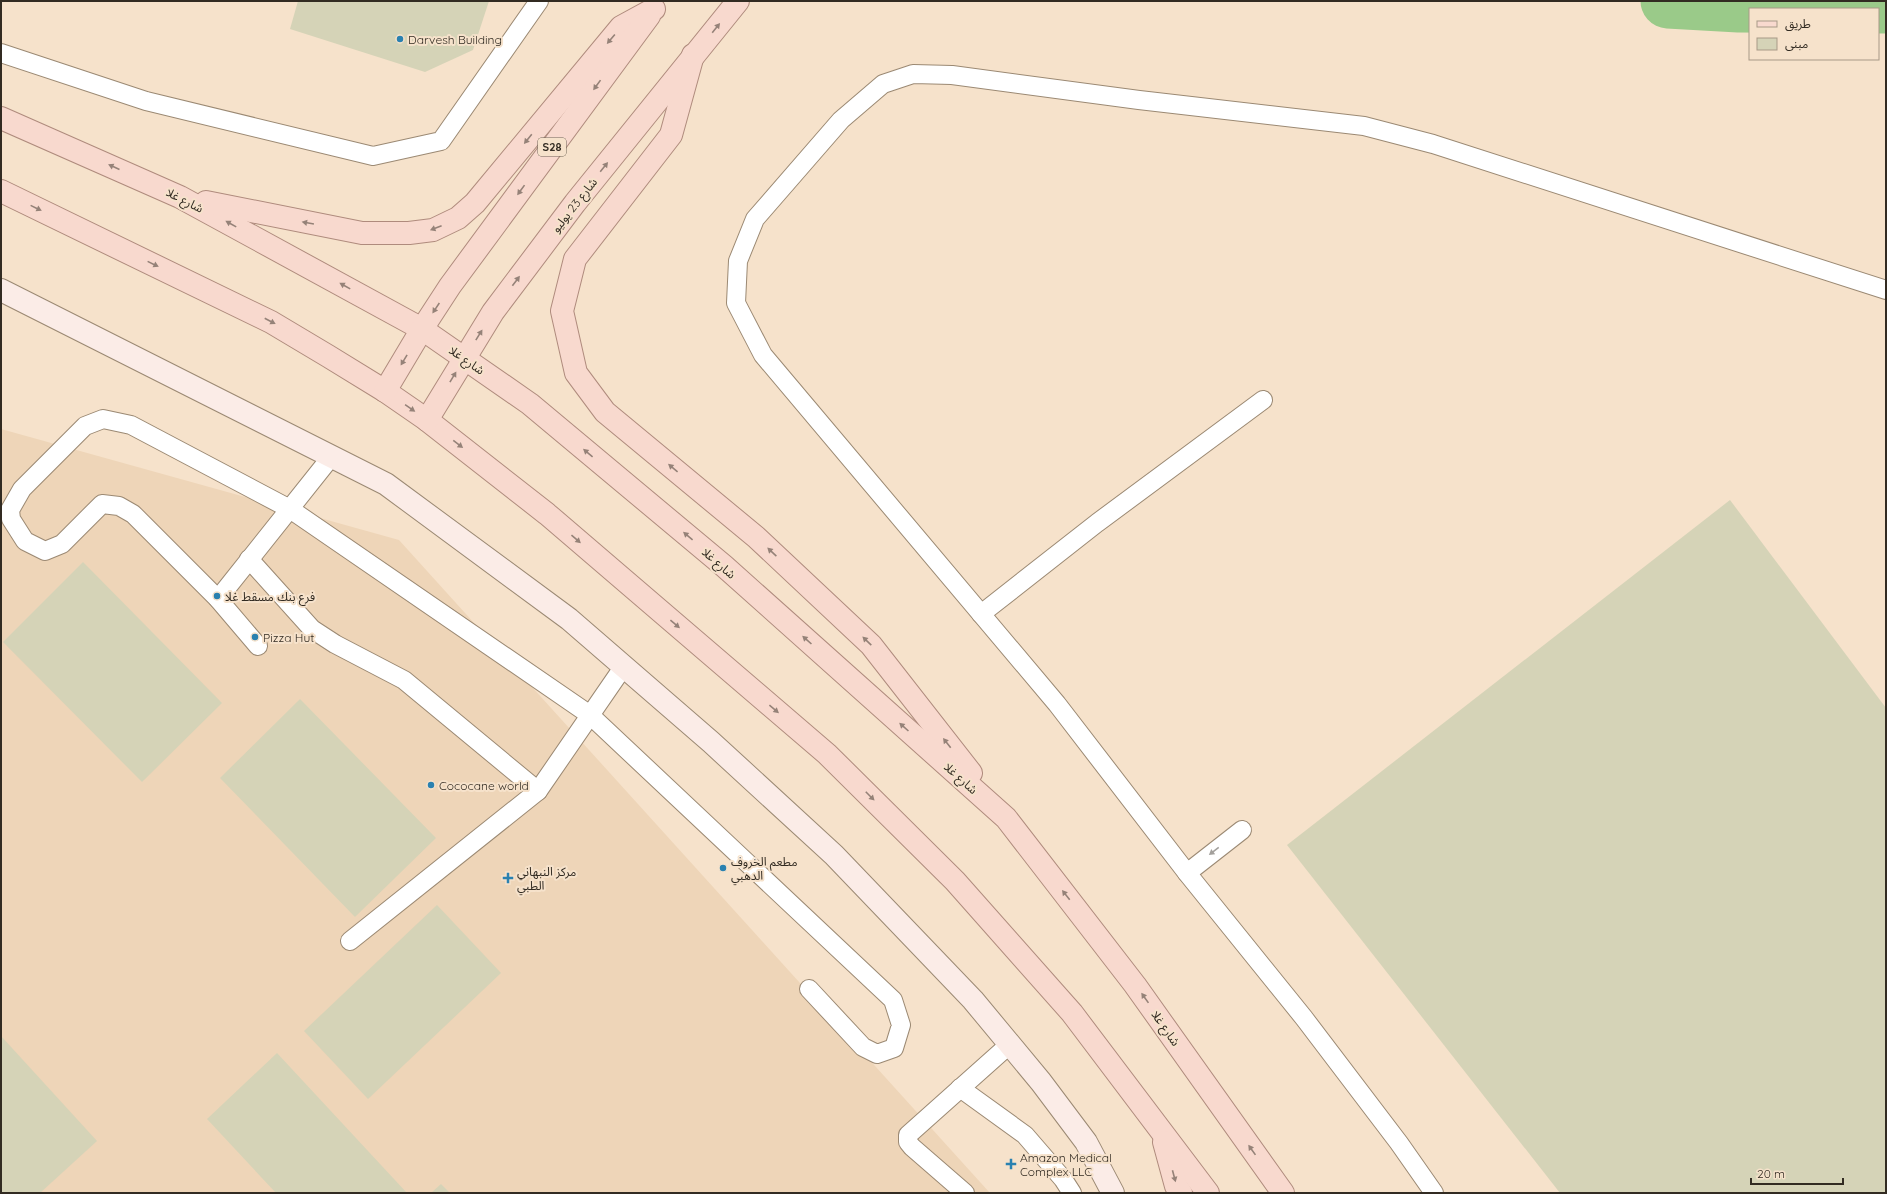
<svg xmlns="http://www.w3.org/2000/svg" width="1887" height="1194" font-family="Quicksand,'Noto Sans Arabic',sans-serif">
  <style>
    .built { fill: #eed5b8 }
    .lines { fill: none; stroke-linecap: round; stroke-linejoin: round }
    .river { stroke: #9aca89; stroke-width: 55 }
    .building { fill: #d5d3b7 }
    .lane-casing { stroke: #9b8973; stroke-width: 20 }
    .secondary-casing { stroke: #9b8973; stroke-width: 24 }
    .primary-casing { stroke: #af8b7d; stroke-width: 24 }
    .lane { stroke: #fff; stroke-width: 18 }
    .secondary { stroke: #fbece7; stroke-width: 22 }
    .primary { stroke: #f8d9ce; stroke-width: 22 }
    .oneway { fill: #958278 }
    .oneway2 { fill: #a3a09c }
    .poi-dot { fill: #2a81b0; stroke: #f6e2cb; stroke-width: 1.5 }
    .labels { text-anchor: middle; dominant-baseline: central; stroke-width: 4; stroke-linejoin: round; paint-order: stroke }
    .shield { fill: #f6e2cb; stroke: #6d6255; stroke-width: 1 }
    .shield-label { font-size: 11px; font-weight: bold; fill: #322b22 }
    .poi-label { font-size: 12px; fill: #322b22; stroke: #f6e2cb; text-anchor: start }
    .street-label { font-size: 12px; fill: #322b22; stroke: #f6e2cb }
  </style>
  <rect width="100%" height="100%" fill="#f6e2cb"/>
  <polygon class="built" points="1,429 399,540 990,1193 1,1193"/>
  <g class="lines">
    <polyline class="river" points="1668,1 1739,5 1886,6"/>
  </g>
  <g class="building">
    <polygon points="298,1 489,1 473,50 425,72 290,29"/>
    <polygon points="1730,500 1886,708 1886,1193 1560,1193 1287,845"/>
    <polygon points="83,562 222,703 142,782 3,642"/>
    <polygon points="300,699 436,838 355,917 220,778"/>
    <polygon points="437,905 501,973 368,1099 304,1031"/>
    <polygon points="1,1036 97,1141 40,1193 1,1193"/>
    <polygon points="277,1053 407,1193 276,1193 207,1119"/>
    <polygon points="441,1184 450,1193 431,1193"/>
  </g>
  <g class="lines">
    <g class="lane-casing">
      <g id="lane">
        <polyline points="1,53 146,101 373,156 441,141 539,1"/>
        <polyline points="249,559 312,629 335,644 404,680 538,791"/>
        <polyline points="218,599 331,457"/>
        <polyline points="981,614 1097,523 1263,400"/>
        <polyline points="258,646 218,599 133,514 119,506 102,504 62,544 45,551 25,541 11,519 10,510 22,489 85,426 103,419 131,425 290,509 590,715 893,1000 901,1025 894,1048 877,1054 863,1047 809,989"/>
        <polyline points="1187,873 1242,830"/>
        <polyline points="350,941 538,791 624,666"/>
        <polyline points="960,1088 1025,1135 1063,1179 1072,1193"/>
        <polyline points="965,1193 912,1147 908,1142 908,1135 1010,1044"/>
        <polyline points="1434,1193 1399,1143 1304,1018 1187,873 1057,704 763,355 736,303 738,261 755,219 841,120 883,84 913,74 952,75 1139,100 1364,126 1433,144 1886,290"/>
      </g>
    </g>
    <g class="secondary-casing">
      <polyline id="secondary" points="1,290 386,484 569,619 711,742 834,855 973,1000 1041,1082 1086,1142 1113,1193"/>
    </g>
    <g class="primary-casing">
      <g id="primary">
        <polyline points="693,55 671,135 575,259 562,311 576,373 605,412 756,537 871,645 971,773"/>
        <polyline points="1,118 180,197 422,329 530,404 724,566 1006,818 1135,985 1283,1193"/>
        <polyline points="1,191 271,322 328,356 385,391 427,420 547,514 827,754 955,881 1072,1013 1208,1193"/>
        <polyline points="206,202 362,233 409,233 433,230 458,218 475,203 621,27 654,9"/>
        <polyline points="385,391 422,329 450,286 649,16"/>
        <polyline points="427,420 493,312 575,203 738,1"/>
        <polyline points="1164,1142 1176,1186 1181,1193"/>
      </g>
    </g>
    <use href="#lane" class="lane"/>
    <use href="#secondary" class="secondary"/>
    <use href="#primary" class="primary"/>
  </g>
  <defs><path id="oneway-solid" d="M-6-.8H1V-3.2L6.5 0L1 3.2V.8H-6Z"/></defs>
  <g class="oneway">
    <use href="#oneway-solid" transform="translate(716 28) rotate(-51)"/>
    <use href="#oneway-solid" transform="translate(611 39) rotate(130)"/>
    <use href="#oneway-solid" transform="translate(597 85) rotate(126)"/>
    <use href="#oneway-solid" transform="translate(528 139) rotate(129)"/>
    <use href="#oneway-solid" transform="translate(114 167) rotate(-156)"/>
    <use href="#oneway-solid" transform="translate(604 167) rotate(-51)"/>
    <use href="#oneway-solid" transform="translate(521 190) rotate(126)"/>
    <use href="#oneway-solid" transform="translate(36 208) rotate(26)"/>
    <use href="#oneway-solid" transform="translate(308 223) rotate(-170)"/>
    <use href="#oneway-solid" transform="translate(231 224) rotate(-151)"/>
    <use href="#oneway-solid" transform="translate(436 228) rotate(159)"/>
    <use href="#oneway-solid" transform="translate(153 264) rotate(26)"/>
    <use href="#oneway-solid" transform="translate(516 281) rotate(-53)"/>
    <use href="#oneway-solid" transform="translate(345 286) rotate(-151)"/>
    <use href="#oneway-solid" transform="translate(436 308) rotate(124)"/>
    <use href="#oneway-solid" transform="translate(270 321) rotate(28)"/>
    <use href="#oneway-solid" transform="translate(479 335) rotate(-58)"/>
    <use href="#oneway-solid" transform="translate(404 360) rotate(121)"/>
    <use href="#oneway-solid" transform="translate(453 377) rotate(-59)"/>
    <use href="#oneway-solid" transform="translate(410 408) rotate(35)"/>
    <use href="#oneway-solid" transform="translate(458 444) rotate(38)"/>
    <use href="#oneway-solid" transform="translate(588 453) rotate(-140)"/>
    <use href="#oneway-solid" transform="translate(673 468) rotate(-140)"/>
    <use href="#oneway-solid" transform="translate(688 536) rotate(-140)"/>
    <use href="#oneway-solid" transform="translate(576 539) rotate(41)"/>
    <use href="#oneway-solid" transform="translate(772 552) rotate(-137)"/>
    <use href="#oneway-solid" transform="translate(675 624) rotate(40)"/>
    <use href="#oneway-solid" transform="translate(807 640) rotate(-138)"/>
    <use href="#oneway-solid" transform="translate(867 641) rotate(-136)"/>
    <use href="#oneway-solid" transform="translate(774 709) rotate(40)"/>
    <use href="#oneway-solid" transform="translate(904 727) rotate(-138)"/>
    <use href="#oneway-solid" transform="translate(947 743) rotate(-128)"/>
    <use href="#oneway-solid" transform="translate(870 796) rotate(45)"/>
    <use href="#oneway-solid" transform="translate(1066 895) rotate(-128)"/>
    <use href="#oneway-solid" transform="translate(1145 998) rotate(-125)"/>
    <use href="#oneway-solid" transform="translate(1252 1150) rotate(-125)"/>
    <use href="#oneway-solid" transform="translate(1174 1176) rotate(75)"/>
  </g>
  <use class="oneway2" href="#oneway-solid" transform="translate(1214 851) rotate(142)"/>
  <g class="poi-dot">
    <circle cx="400" cy="39" r="4"/>
    <circle cx="217" cy="596" r="4"/>
    <circle cx="255" cy="637" r="4"/>
    <circle cx="431" cy="785" r="4"/>
    <circle cx="723" cy="868" r="4"/>
    <path d="M506 872h4v4h4v4h-4v4h-4v-4h-4v-4h4z"/>
    <path d="M1009 1158h4v4h4v4h-4v4h-4v-4h-4v-4h4z"/>
  </g>
  <g class="labels">
    <rect class="shield" x="538" y="138" width="28" height="18" rx="3"/>
    <g class="shield-label">
      <text x="552" y="147">S28</text>
    </g>
    <g class="poi-label">
      <text x="408" y="39">Darvesh Building</text>
      <text x="225" y="596">فرع بنك مسقط غلا</text>
      <text x="263" y="637">Pizza Hut</text>
      <text x="439" y="785">Cococane world</text>
      <text x="731" y="861">مطعم الخروف<tspan x="731" dy="14">الدهبي</tspan></text>
      <text x="517" y="871">مركز النبهاني<tspan x="517" dy="14">الطبي</tspan></text>
      <text x="1020" y="1157">Amazon Medical<tspan x="1020" dy="14">Complex LLC</tspan></text>
    </g>
    <g class="street-label">
      <text transform="translate(185 200) rotate(27)">شارع غلا</text>
      <text transform="translate(574 205) rotate(-52)">شارع 23 يوليو</text>
      <text transform="translate(467 360) rotate(35)">شارع غلا</text>
      <text transform="translate(719 563) rotate(41)">شارع غلا</text>
      <text transform="translate(961 778) rotate(42)">شارع غلا</text>
      <text transform="translate(1166 1028) rotate(55)">شارع غلا</text>
    </g>
  </g>
  <rect width="1887" height="1194" fill="none" stroke="#322b22" stroke-width="4"/>
  <rect x="1749" y="8" width="130" height="52" fill="#f6e2cb" stroke="#a89987"/>
  <rect x="1757" y="21" width="20" height="6" fill="#f8d9ce" stroke="#a89987"/>
  <text x="1785" y="28" font-size="12" fill="#322b22">طريق</text>
  <rect x="1757" y="38" width="20" height="12" fill="#d5d3b7" stroke="#a89987"/>
  <text x="1785" y="48" font-size="12" fill="#322b22">مبنى</text>
  <path d="M1751 1178v6h92v-6" fill="none" stroke="#322b22" stroke-width="2"/>
  <text x="1757" y="1178" font-size="12" fill="#322b22" stroke="#f6e2cb" stroke-width="3" paint-order="stroke">20 m</text>
</svg>
